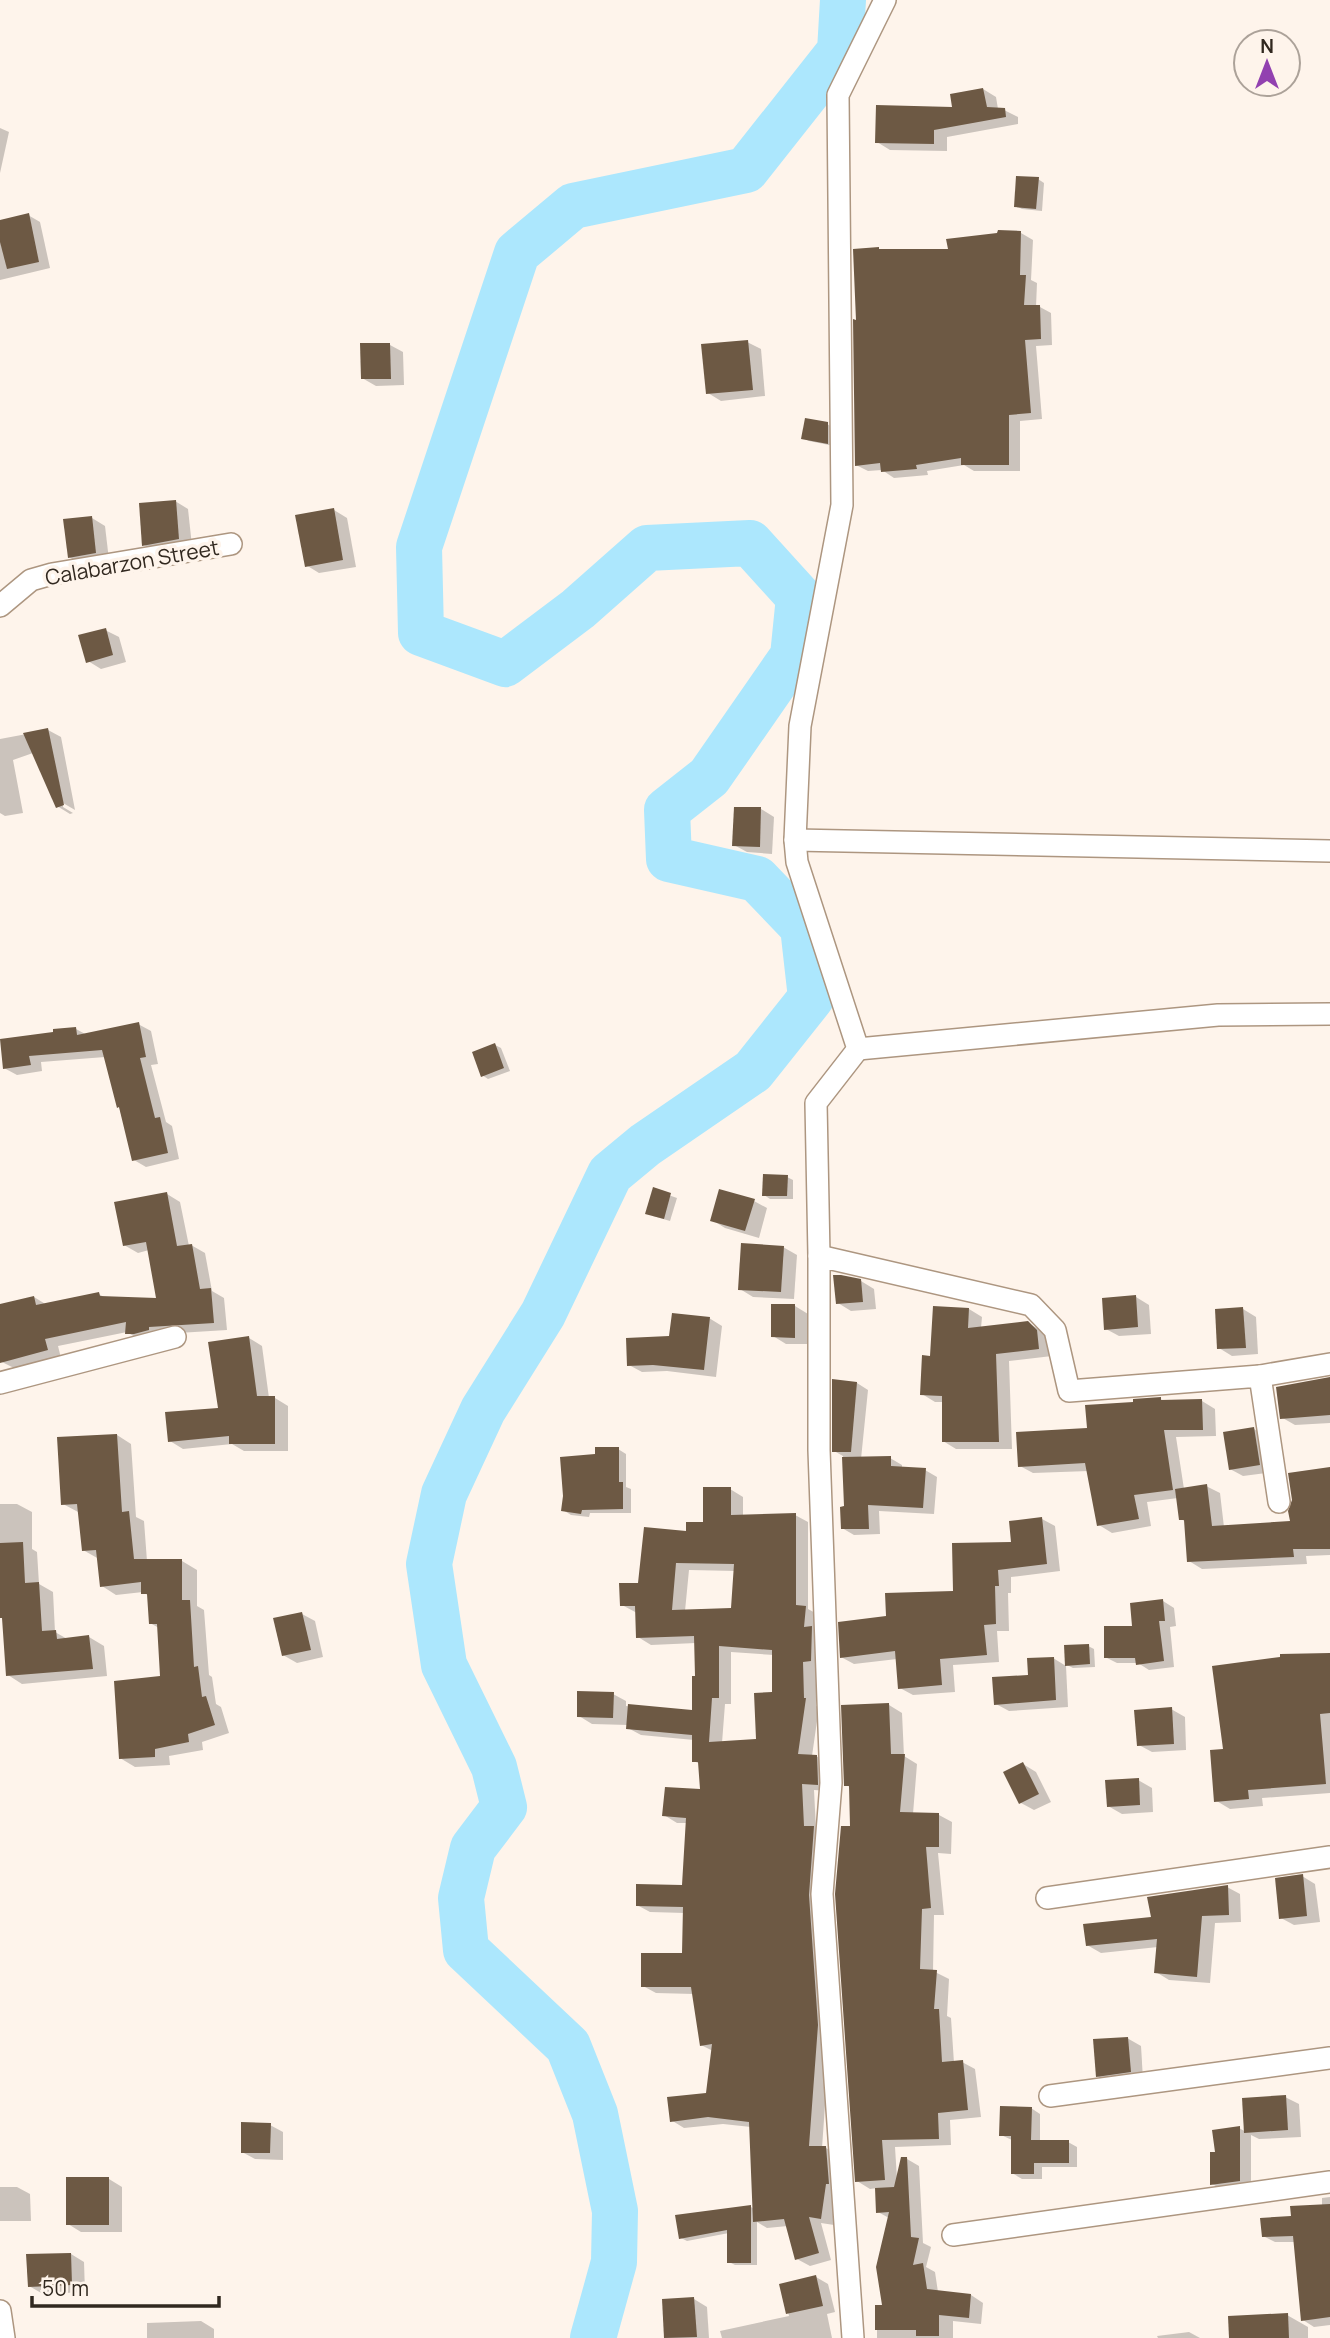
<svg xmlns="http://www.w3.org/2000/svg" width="1330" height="2338" font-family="Manrope,sans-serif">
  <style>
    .shadow { fill: #0003; fill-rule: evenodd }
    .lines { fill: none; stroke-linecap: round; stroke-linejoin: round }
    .river { stroke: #ace7fd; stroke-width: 46 }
    .building { fill: #6d5944; fill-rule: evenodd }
    .minor-casing { stroke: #ad9680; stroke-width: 24 }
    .minor { stroke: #fff; stroke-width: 21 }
    .labels { text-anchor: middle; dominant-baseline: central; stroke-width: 7; stroke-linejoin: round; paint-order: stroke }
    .street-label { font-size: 21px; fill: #31281f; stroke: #fef4eb }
  </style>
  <rect width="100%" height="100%" fill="#fef4eb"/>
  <g class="shadow">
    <polygon points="983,89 996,97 998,109 1004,110 1018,117 1018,124 947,137 947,151 890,150 877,142 954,108"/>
    <polygon points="0,128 9,132 0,173"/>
    <polygon points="1038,179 1044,183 1042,211 1022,209 1016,206"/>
    <polygon points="28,215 40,222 50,268 0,280 0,222"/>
    <polygon points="999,232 1021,233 1033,240 1031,280 1037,283 1036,307 1040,307 1051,313 1052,345 1036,346 1042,419 1020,421 1020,471 974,471 964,465 927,471 928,475 894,478 882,470 868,471 856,465 950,251 999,235"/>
    <polygon points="747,342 761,349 765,396 721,401 708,393"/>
    <polygon points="390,345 403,352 404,385 376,386 362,378"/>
    <polygon points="827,424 834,428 834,446 809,441 803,438"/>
    <polygon points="175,501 188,509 192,546 157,552 144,545"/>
    <polygon points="334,510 347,518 356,567 319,573 306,565"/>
    <polygon points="92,518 105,526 109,560 82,565 69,557"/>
    <polygon points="105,630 119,637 126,662 101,669 88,661"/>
    <polygon points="48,730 61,737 75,810 63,803 63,807 73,813 70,814 57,806 33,753 13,760 23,813 5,816 0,813 0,739"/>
    <polygon points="761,809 774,817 772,854 747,852 734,845"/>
    <polygon points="138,1024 151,1031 158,1064 151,1065 166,1122 172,1126 179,1159 146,1167 134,1160 105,1057 41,1062 42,1071 17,1075 4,1068 76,1029 87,1035"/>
    <polygon points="495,1045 501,1048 510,1071 488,1079 482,1075"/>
    <polygon points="787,1177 793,1180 793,1199 770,1199 764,1195"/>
    <polygon points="654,1190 677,1198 670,1221 653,1216"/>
    <polygon points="167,1194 180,1202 189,1246 191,1245 205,1253 212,1291 224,1298 227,1330 162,1334 140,1340 127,1332 58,1346 61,1358 16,1369 0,1361 0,1306 34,1297 47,1305 99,1294 105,1298 158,1300 149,1250 138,1253 124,1245"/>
    <polygon points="754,1201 767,1208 759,1238 725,1228 712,1220"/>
    <polygon points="783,1247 797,1255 794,1299 753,1297 740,1289"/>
    <polygon points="861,1281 874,1289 876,1309 851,1311 838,1303"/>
    <polygon points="1136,1297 1149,1305 1151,1334 1119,1336 1106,1329"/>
    <polygon points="795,1306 808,1314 808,1344 786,1344 773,1336"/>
    <polygon points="969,1309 982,1317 981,1328 1028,1323 1042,1331 1050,1340 1052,1356 1009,1361 1012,1449 956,1449 943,1441 943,1402 935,1402 922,1394 932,1358"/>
    <polygon points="1243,1309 1256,1317 1258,1354 1232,1356 1219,1348"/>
    <polygon points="709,1318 722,1326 716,1377 667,1371 642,1372 629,1365 671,1338"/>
    <polygon points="249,1338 262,1346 269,1398 275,1398 288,1406 288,1451 244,1451 232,1444 183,1449 170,1441 220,1410"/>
    <polygon points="1330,1379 1330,1423 1295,1425 1281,1417"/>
    <polygon points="834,1381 857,1383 868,1390 861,1459 890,1458 902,1465 902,1469 925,1470 937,1477 934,1514 879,1511 880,1534 854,1535 842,1528 845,1508 843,1456 834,1451"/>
    <polygon points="1160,1399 1165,1401 1202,1401 1215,1409 1216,1436 1176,1437 1184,1489 1206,1486 1220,1493 1224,1527 1292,1523 1330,1472 1330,1555 1306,1556 1307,1564 1202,1569 1189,1561 1186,1522 1181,1519 1178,1498 1147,1502 1151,1526 1112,1533 1099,1525 1089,1471 1033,1473 1020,1466 1089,1430 1134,1403"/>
    <polygon points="1254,1429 1267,1437 1273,1472 1243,1476 1230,1469"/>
    <polygon points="117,1435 131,1444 136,1517 144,1521 147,1561 182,1561 197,1570 197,1606 204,1610 209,1675 212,1677 216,1704 221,1707 229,1733 202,1742 203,1750 169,1756 170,1765 135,1767 120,1758 161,1678 159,1628 150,1623 149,1596 143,1592 116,1595 102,1586 99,1559 83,1550 80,1513 63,1504"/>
    <polygon points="618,1449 626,1454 626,1487 631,1489 631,1513 590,1513 589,1517 571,1515 563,1510 597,1456"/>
    <path d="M730,1489L743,1497V1516L795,1515L808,1522V1609L819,1615L824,1668L816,1669V1706L819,1707L812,1756H816L829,1764L830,1791L814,1790L816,1829L827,1835L830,2034L822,2148H826L839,2155V2191L834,2225L821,2223L831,2260L810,2266L797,2259L788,2226L767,2228L757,2222V2265H735L729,2262V2233L687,2241L681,2238L751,2207L754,2209L751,2127L723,2124L684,2128L671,2120L707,2094L713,2051L701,2045L694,1994L656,1993L643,1986L684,1955L685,1913L650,1912L637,1905L684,1887L687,1823H677L664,1815L701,1791L700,1764L694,1761V1740L641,1735L628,1728V1725L592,1724L579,1716L613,1694L626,1701V1706L694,1712L697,1678L696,1643L651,1645L638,1637L637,1613L622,1605L688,1533L705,1524ZM689,1570L736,1571L733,1610L685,1611ZM731,1652L774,1655V1694L758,1740L722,1743L725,1704H731Z"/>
    <polygon points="0,1504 17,1504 32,1512 32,1549 37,1552 39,1584 53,1592 55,1632 69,1640 89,1637 104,1646 107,1676 22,1684 8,1675 4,1619 0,1617"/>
    <polygon points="1042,1519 1055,1526 1060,1571 1011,1577 1011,1593 1008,1593 1009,1631 997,1631 999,1662 953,1665 955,1692 913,1695 900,1688 897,1659 854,1664 841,1657 888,1618 955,1593"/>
    <polygon points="1163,1601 1174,1608 1176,1626 1170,1627 1174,1667 1149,1670 1138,1663 1117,1663 1105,1657"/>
    <polygon points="302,1614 315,1621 323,1657 297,1663 283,1655"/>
    <polygon points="1088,1646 1094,1649 1095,1667 1073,1668 1067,1665"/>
    <polygon points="1330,1654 1330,1793 1262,1798 1263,1806 1230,1809 1215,1800 1225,1751"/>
    <polygon points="1053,1658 1066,1666 1068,1707 1009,1711 996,1704"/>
    <polygon points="889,1705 902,1713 904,1756 917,1764 913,1814 939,1815 952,1822 951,1854 938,1853 944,1915 934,1915 933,1971 949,1979 947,2016 951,2018 954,2063 962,2062 975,2069 981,2117 950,2120 951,2145 895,2147 897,2179 907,2159 919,2166 923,2243 931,2247 926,2267 935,2272 938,2292 971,2295 983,2303 981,2324 953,2321 953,2338 877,2338 877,2307 884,2307 889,2218 878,2212 877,2188 870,2189 857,2181 852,1828 850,1787 846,1785"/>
    <polygon points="1171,1709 1185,1717 1186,1750 1152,1752 1139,1745"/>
    <polygon points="1023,1764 1036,1772 1051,1802 1034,1810 1021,1803"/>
    <polygon points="1138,1780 1152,1788 1153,1812 1122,1814 1108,1806"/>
    <polygon points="1302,1876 1315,1884 1320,1922 1294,1925 1281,1918"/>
    <polygon points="1227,1887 1240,1894 1241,1922 1215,1923 1210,1983 1169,1980 1156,1972 1158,1947 1101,1953 1087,1945"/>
    <polygon points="1127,2038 1141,2046 1143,2079 1110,2083 1097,2076"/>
    <polygon points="1285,2097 1299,2104 1301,2137 1259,2139 1251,2135 1251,2187 1224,2190 1212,2184 1239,2128 1246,2132"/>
    <polygon points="1031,2108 1040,2114 1040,2142 1068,2142 1077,2147 1077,2167 1042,2167 1042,2179 1022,2179 1012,2173 1012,2140 1001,2135"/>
    <polygon points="270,2125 283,2132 283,2160 255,2159 242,2152"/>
    <polygon points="109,2179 122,2187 122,2232 81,2232 68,2224"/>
    <polygon points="0,2187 17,2187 30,2194 31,2221 0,2221"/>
    <polygon points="1330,2197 1330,2325 1314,2327 1303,2320 1296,2242 1275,2242 1263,2236 1293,2218 1322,2206 1322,2198"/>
    <polygon points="71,2254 84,2262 85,2292 43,2294 29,2286"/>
    <polygon points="816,2277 828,2284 835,2312 827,2314 832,2338 722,2338 720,2331 789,2316 782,2286"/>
    <polygon points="694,2299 707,2307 709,2338 666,2338 664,2301"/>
    <polygon points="1287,2315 1308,2327 1308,2338 1231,2338"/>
    <polygon points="201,2321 214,2329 214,2338 147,2338 147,2323"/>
    <polygon points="1189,2332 1200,2338 1158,2338 1157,2336"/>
  </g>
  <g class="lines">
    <polyline class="river" points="593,2338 614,2262 615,2211 595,2114 568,2046 466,1950 461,1898 473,1848 504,1807 494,1767 444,1665 429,1564 444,1494 483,1410 543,1314 610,1174 645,1145 753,1071 811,998 803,927 757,879 669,859 667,810 709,777 793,656 799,597 750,543 647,548 578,609 505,664 421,633 419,547 517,253 573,206 746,170 840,51 843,0"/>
  </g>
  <g class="building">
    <polygon points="983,88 987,107 1005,108 1006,117 934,130 934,144 875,143 876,105 952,107 950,94"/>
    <polygon points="1016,176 1039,177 1036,209 1014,207"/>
    <polygon points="29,213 39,262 7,269 0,242 0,220"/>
    <polygon points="998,230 1021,231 1020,275 1026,275 1024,305 1040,305 1041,339 1025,340 1031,413 1009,415 1009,465 961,465 961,458 916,465 917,469 881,472 880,463 855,466 853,319 856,320 853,249 879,247 879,249 948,249 946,239 997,233"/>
    <polygon points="748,340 753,390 706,394 701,344"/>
    <polygon points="360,343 390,343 391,379 361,379"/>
    <polygon points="805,418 828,422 828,444 801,439"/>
    <polygon points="176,500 179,539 142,546 139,503"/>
    <polygon points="334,508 343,560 305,567 295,515"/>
    <polygon points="92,516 96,553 68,558 63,519"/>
    <polygon points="106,628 113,655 86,663 78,635"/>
    <polygon points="48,728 64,805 56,808 23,733"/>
    <polygon points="734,807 761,807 760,847 732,846"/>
    <polygon points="139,1022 146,1057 140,1058 155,1118 160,1117 168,1153 132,1161 119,1107 117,1108 102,1050 29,1056 31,1065 3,1069 0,1039 53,1032 53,1029 76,1027 77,1035"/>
    <polygon points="495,1043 504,1068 481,1077 472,1052"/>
    <polygon points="763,1174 788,1175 787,1196 762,1196"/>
    <polygon points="653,1187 671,1193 664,1219 645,1214"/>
    <polygon points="719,1189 755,1199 745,1231 710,1221"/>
    <polygon points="167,1192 177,1246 192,1244 200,1289 211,1288 214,1323 149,1327 149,1330 134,1334 125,1334 126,1322 45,1339 48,1350 0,1363 0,1304 34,1296 36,1305 99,1292 100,1296 156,1298 146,1242 123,1246 114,1202"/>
    <polygon points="741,1243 784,1246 781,1292 738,1290"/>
    <polygon points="833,1275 841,1275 861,1279 863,1302 836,1304"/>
    <polygon points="1136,1295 1138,1327 1104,1330 1102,1298"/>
    <polygon points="771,1304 795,1304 795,1338 771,1337"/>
    <polygon points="933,1306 969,1308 968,1328 1028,1321 1037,1330 1039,1349 996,1354 999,1442 942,1442 942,1396 920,1395 922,1355 930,1356"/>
    <polygon points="1243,1307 1246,1348 1217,1349 1215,1309"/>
    <polygon points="672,1313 710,1317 704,1370 653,1365 627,1366 626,1338 669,1336"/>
    <polygon points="249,1336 257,1396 275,1396 275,1444 229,1444 229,1436 168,1442 165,1412 218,1408 208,1342"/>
    <polygon points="1330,1377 1330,1415 1280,1419 1276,1387"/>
    <polygon points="832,1379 857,1382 851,1452 832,1452"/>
    <polygon points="1161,1397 1161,1400 1202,1399 1203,1430 1164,1430 1173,1490 1134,1495 1139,1519 1097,1526 1085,1463 1018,1467 1016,1432 1087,1428 1085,1405 1133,1402 1133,1399"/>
    <polygon points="1254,1427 1260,1465 1229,1470 1223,1432"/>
    <polygon points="117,1434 122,1512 129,1511 134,1559 182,1559 182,1600 190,1600 194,1667 198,1666 202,1697 206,1696 215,1725 188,1734 189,1742 155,1749 155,1757 119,1759 114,1681 160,1676 157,1624 149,1624 147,1594 141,1594 141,1582 100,1587 96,1550 82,1551 77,1504 61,1505 57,1437"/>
    <polygon points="595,1447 619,1447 619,1482 623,1482 623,1509 582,1510 581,1514 561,1511 563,1496 560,1457 595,1454"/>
    <polygon points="891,1456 891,1466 926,1468 923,1508 868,1505 869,1529 841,1529 840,1507 844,1506 842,1457"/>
    <polygon points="1330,1467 1330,1549 1293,1549 1294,1557 1187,1562 1184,1520 1179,1520 1175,1489 1207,1484 1212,1526 1290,1521 1288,1511 1292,1500 1288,1473"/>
    <path d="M703,1487H731V1515L796,1513V1605L806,1606L804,1627L812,1626L811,1661L803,1662L804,1698H806L798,1754L817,1755L818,1783V1785L802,1784L804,1826H814L809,1895L818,2025L809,2146H826L829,2184H826L821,2219L809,2217L819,2253L795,2260L784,2219L753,2222L749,2122L708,2117L670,2122L667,2097L706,2093L712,2044L700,2046L691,1987H641V1953H682L683,1907L636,1906V1884L682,1885L686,1818L662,1816L665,1787L700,1789L698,1762H692V1735L626,1729L628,1704L692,1710V1676H695L694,1636L636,1638L635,1606H620L619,1583H638L644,1527L686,1531V1522H703ZM676,1563L734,1564L731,1608L672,1610ZM719,1646L772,1650V1692L754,1693L756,1739L709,1742L712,1698H719Z"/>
    <polygon points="1042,1517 1047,1564 998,1570 999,1586 995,1586 996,1624 984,1625 987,1655 940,1659 942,1685 898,1689 895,1651 840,1658 838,1622 886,1616 885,1593 953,1591 952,1543 1011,1542 1009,1521"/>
    <polygon points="23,1542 25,1583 39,1582 42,1631 56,1630 57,1639 89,1635 93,1669 6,1676 2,1618 0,1618 0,1543"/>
    <polygon points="1163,1599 1165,1621 1159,1621 1164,1661 1136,1665 1135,1658 1104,1658 1104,1626 1132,1626 1130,1603"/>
    <polygon points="302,1612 311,1650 282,1656 273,1618"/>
    <polygon points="1089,1644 1090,1664 1065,1666 1064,1645"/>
    <polygon points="1330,1653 1330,1713 1320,1714 1326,1784 1248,1790 1249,1799 1214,1802 1210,1750 1223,1749 1212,1666 1280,1657 1280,1654"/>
    <polygon points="1054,1657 1056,1700 994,1705 992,1677 1028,1675 1027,1658"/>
    <polygon points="577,1691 614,1692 613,1718 577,1717"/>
    <polygon points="889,1703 891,1754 905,1754 900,1812 939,1813 939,1847 926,1847 931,1908 922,1909 920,1969 937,1970 934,2009 939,2009 942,2062 963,2060 968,2110 938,2113 939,2139 882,2140 885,2180 855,2182 835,1894 841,1826 850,1826 849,1786 844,1786 841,1705"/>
    <polygon points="1172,1707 1174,1744 1137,1746 1134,1710"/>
    <polygon points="1023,1762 1039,1794 1019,1804 1003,1772"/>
    <polygon points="1139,1778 1140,1805 1107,1807 1105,1780"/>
    <polygon points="1303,1874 1307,1916 1279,1919 1275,1878"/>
    <polygon points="1228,1885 1229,1915 1202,1916 1197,1977 1154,1973 1157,1939 1086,1946 1083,1924 1151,1917 1147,1897"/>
    <polygon points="1128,2037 1131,2072 1096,2077 1093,2039"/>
    <polygon points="1286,2095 1288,2130 1244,2133 1242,2098"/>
    <polygon points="1000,2106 1032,2107 1031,2140 1069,2140 1069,2163 1034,2163 1034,2174 1011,2174 1011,2136 999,2136"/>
    <polygon points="241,2122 271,2123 270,2153 241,2153"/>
    <polygon points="1240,2126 1240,2181 1210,2185 1210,2152 1215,2152 1212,2130"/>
    <polygon points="901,2157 907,2157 911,2237 919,2238 913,2265 923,2263 927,2289 971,2294 969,2318 939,2315 939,2336 916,2336 916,2330 875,2330 875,2305 882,2305 876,2267 889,2212 876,2213 875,2188 894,2187"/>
    <rect x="66" y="2177" width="43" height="48"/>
    <polygon points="1330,2204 1330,2317 1301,2321 1293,2236 1262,2237 1260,2218 1291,2216 1290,2206"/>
    <polygon points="751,2205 751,2263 727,2263 727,2230 679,2239 675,2215"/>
    <polygon points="71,2253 72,2285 28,2287 26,2254"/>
    <polygon points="816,2275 823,2306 786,2314 779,2284"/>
    <polygon points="694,2297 697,2337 664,2338 662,2299"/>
    <polygon points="1288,2313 1289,2338 1229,2338 1228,2316"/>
  </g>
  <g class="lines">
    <g class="minor-casing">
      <g id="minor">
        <polyline points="0,606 31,580 52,574 231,544"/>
        <polyline points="795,840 1330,851"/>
        <polyline points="858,1049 1218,1015 1330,1014"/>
        <polyline points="819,1256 816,1103 858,1049 797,862 795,840 800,726 842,505 838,95 885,0"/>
        <polyline points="1260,1376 1330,1364"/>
        <polyline points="0,1383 175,1337"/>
        <polyline points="1047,1898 1330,1857"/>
        <polyline points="1050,2096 1330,2058"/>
        <polyline points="953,2235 1330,2182"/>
        <polyline points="0,2311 4,2338"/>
        <polyline points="853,2338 822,1894 831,1783 819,1450 819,1256 1031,1305 1055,1330 1069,1391 1260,1376 1279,1502"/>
      </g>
    </g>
    <use href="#minor" class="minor"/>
  </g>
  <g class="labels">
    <g class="street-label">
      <text transform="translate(132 562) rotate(-10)">Calabarzon Street</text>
    </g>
  </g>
  <g transform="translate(1267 63)"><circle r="33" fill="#fef4eb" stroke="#aca299" stroke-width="2"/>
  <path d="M0-5L12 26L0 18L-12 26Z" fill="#9241b0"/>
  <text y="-10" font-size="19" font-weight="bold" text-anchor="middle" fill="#31281f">N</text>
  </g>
  <path d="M32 2296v10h187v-10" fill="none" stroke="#31281f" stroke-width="3.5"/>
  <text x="42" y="2296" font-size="21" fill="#31281f" stroke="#fef4eb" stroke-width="5" paint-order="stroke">50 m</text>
</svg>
